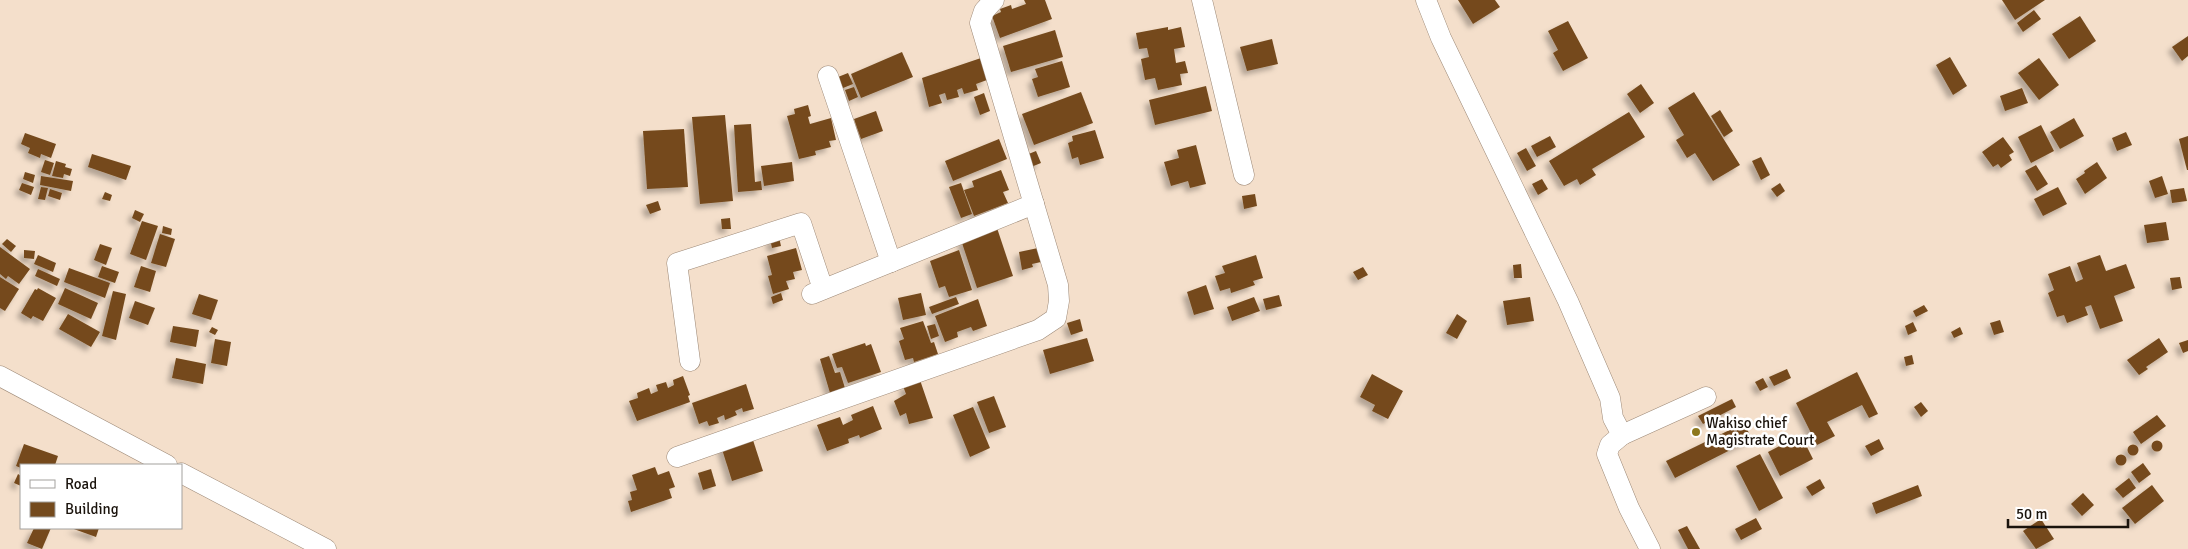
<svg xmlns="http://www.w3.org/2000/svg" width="2188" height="549" font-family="Signika,sans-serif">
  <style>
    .building { fill: #744a1d; filter: url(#shadow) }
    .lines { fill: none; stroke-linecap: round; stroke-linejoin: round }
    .minor-casing { stroke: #9d8977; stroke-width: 21 }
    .minor { stroke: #fff; stroke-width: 20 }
    .poi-dot { fill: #8d781d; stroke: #fff; stroke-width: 2 }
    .labels { text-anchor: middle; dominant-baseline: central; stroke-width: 5; stroke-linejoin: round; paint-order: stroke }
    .poi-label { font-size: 15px; fill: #1a130c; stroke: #fff; text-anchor: start }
  </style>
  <defs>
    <filter id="shadow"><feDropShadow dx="-4.5" dy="4.5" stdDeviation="2.5" flood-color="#0004"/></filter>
  </defs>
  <rect width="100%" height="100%" fill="#f4dfcb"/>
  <g class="building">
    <polygon points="1024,0 1045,0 1052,19 1000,38 992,16 1001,12 1000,9 1011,5 1012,9 1026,4"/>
    <polygon points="1458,0 1495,0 1500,7 1473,24"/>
    <polygon points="2002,0 2045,0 2015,20"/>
    <polygon points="2034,10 2041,19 2023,32 2017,23"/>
    <polygon points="2080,16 2096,41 2069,59 2052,34"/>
    <polygon points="1568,21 1588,58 1563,71 1553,53 1558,50 1548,31"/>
    <polygon points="1168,27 1168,30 1181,27 1185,47 1174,49 1176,63 1185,61 1188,73 1180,74 1182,85 1158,90 1155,78 1145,80 1141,59 1149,57 1147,48 1139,49 1136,33"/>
    <polygon points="1055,30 1063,57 1011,72 1003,46"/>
    <polygon points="2188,36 2188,56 2182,61 2172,47"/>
    <polygon points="1272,39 1278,64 1247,71 1240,47"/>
    <polygon points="902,52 913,77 861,98 851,74"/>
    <polygon points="1950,57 1967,86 1953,95 1936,65"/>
    <polygon points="981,58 987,80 976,84 978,90 964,94 962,88 957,90 959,97 947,100 945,93 939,95 942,103 929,107 922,78"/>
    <polygon points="2039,58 2059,85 2039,100 2018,73"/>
    <polygon points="1062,61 1070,87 1038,97 1032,79 1038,77 1035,69"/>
    <polygon points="848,73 853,84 843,88 838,77"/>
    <polygon points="1641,84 1654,103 1640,113 1627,94"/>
    <polygon points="1206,86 1212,111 1155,125 1149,100"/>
    <polygon points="854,87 858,97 849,101 845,90"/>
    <polygon points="2022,88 2028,103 2005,111 2000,96"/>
    <polygon points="1081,92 1093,123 1034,145 1022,114"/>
    <polygon points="1694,92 1740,165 1713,181 1695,153 1687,158 1676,140 1684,135 1668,108"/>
    <polygon points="984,93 990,111 980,115 974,97"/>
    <polygon points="808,105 811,116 808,117 810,124 831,118 836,140 829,141 831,147 815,151 816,155 799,159 787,116 795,114 794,109"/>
    <polygon points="1720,110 1733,131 1724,137 1711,116"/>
    <polygon points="876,111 883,131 861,139 854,119"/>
    <polygon points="1629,112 1645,137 1592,169 1596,175 1580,185 1577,179 1564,186 1549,161"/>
    <polygon points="725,115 733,201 700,204 692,117"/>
    <polygon points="2074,118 2084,136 2060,149 2050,132"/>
    <polygon points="751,124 755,182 761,181 762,190 738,192 734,125"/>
    <polygon points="2041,125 2054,151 2031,163 2018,137"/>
    <polygon points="684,129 688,187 647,189 643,131"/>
    <polygon points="1095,130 1104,158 1080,165 1078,157 1072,159 1068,143 1073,141 1072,136"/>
    <polygon points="2126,132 2132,145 2117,151 2112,138"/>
    <polygon points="25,133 56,144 51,158 41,154 40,158 28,153 30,148 21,144"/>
    <polygon points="1550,136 1556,147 1537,157 1531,146"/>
    <polygon points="2188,136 2188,170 2187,170 2179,139"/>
    <polygon points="2003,137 2014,152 2009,155 2012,160 2001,168 1998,164 1993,167 1982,152"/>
    <polygon points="999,139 1007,159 953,181 945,161"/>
    <polygon points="1196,145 1206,184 1190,188 1188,181 1171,186 1164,162 1179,158 1177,150"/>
    <polygon points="1526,148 1536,166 1527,171 1517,153"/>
    <polygon points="1036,151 1041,163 1031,167 1026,155"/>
    <polygon points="92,154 131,166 126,180 88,167"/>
    <polygon points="1761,157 1770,175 1761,180 1752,161"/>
    <polygon points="45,160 54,163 50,175 41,172"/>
    <polygon points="56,161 66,164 65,167 72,169 70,176 64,174 63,178 52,176"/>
    <polygon points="792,162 794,181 764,186 761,166"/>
    <polygon points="2097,162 2107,178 2085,194 2076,179 2085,173 2084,171"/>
    <polygon points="2036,165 2048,184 2037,191 2025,171"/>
    <polygon points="1001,170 1009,190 1003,192 1008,203 974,216 964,190 974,187 972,181"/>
    <polygon points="25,172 35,175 33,183 23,179"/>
    <polygon points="41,176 73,181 71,191 40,185"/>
    <polygon points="2162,176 2168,194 2155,198 2149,181"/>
    <polygon points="1542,179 1548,189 1538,195 1532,184"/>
    <polygon points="22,183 34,187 31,195 19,190"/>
    <polygon points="961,183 972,214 961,218 949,187"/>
    <polygon points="1780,183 1785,191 1777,197 1771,189"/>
    <polygon points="41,187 48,188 45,200 38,199"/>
    <polygon points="2058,187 2067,204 2043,216 2034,199"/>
    <polygon points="2184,188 2187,201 2172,203 2170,190"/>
    <polygon points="50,189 62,193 60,200 48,196"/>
    <polygon points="105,192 112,195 110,201 102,199"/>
    <polygon points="1255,194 1257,206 1244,209 1242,196"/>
    <polygon points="658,201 661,210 650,214 646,205"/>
    <polygon points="135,210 144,214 140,222 132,218"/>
    <polygon points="730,218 731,229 722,229 721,219"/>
    <polygon points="142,221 158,226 146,260 130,254"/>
    <polygon points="2166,222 2169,240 2147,243 2144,225"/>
    <polygon points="163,226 172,229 171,235 162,233"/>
    <polygon points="997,228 1013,276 977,288 961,240"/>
    <polygon points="160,234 175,239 166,267 151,263"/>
    <polygon points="779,237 781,246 772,248 770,239"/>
    <polygon points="7,239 16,246 11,252 2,244"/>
    <polygon points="100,244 112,248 106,265 94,260"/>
    <polygon points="0,247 30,269 19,284 8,276 6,279 0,274"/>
    <polygon points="796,248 802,270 793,272 795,279 786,281 789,289 773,294 768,276 772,275 767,256"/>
    <polygon points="1038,248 1041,262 1032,264 1033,267 1022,270 1019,252"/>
    <polygon points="24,250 35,251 34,259 24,258"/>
    <polygon points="959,250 972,290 949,297 945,286 939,288 930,261"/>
    <polygon points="38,255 56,263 53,272 34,264"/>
    <polygon points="1256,255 1263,278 1253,281 1255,285 1231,293 1230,288 1220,291 1215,276 1225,273 1222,266"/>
    <polygon points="2100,255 2106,271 2126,264 2135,288 2114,296 2123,321 2100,329 2091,305 2085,307 2088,315 2067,323 2064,315 2057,317 2048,293 2054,290 2048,274 2070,266 2076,282 2083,279 2077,263"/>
    <polygon points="1521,264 1522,278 1514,278 1513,265"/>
    <polygon points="102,266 119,272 115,283 98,277"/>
    <polygon points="141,266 156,271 150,292 134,287"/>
    <polygon points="1363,267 1368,275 1358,280 1353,272"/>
    <polygon points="69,268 110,283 105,298 64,282"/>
    <polygon points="38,269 60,279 57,286 35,276"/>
    <polygon points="0,277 19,289 5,311 0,308"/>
    <polygon points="2180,277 2182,288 2172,290 2170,278"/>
    <polygon points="1206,285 1214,309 1194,315 1187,292"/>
    <polygon points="38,288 56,298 43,321 33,316 31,319 21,313 35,289 37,290"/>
    <polygon points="65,288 98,303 91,319 58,304"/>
    <polygon points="113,291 126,294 116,340 102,336"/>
    <polygon points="781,293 783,300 773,304 771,297"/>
    <polygon points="921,293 926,315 903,320 898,298"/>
    <polygon points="199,294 218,300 211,320 192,314"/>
    <polygon points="1279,295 1282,306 1266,310 1263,299"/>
    <polygon points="956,297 959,304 932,314 929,307"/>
    <polygon points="1254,297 1260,311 1232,321 1227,307"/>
    <polygon points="1530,297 1534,321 1507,325 1503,301"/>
    <polygon points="978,299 987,326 973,331 971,327 957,332 958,337 945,342 935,316"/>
    <polygon points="135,301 155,308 148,325 129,318"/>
    <polygon points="1924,305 1928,311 1916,317 1913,311"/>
    <polygon points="68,314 100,332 91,347 59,329"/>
    <polygon points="1457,314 1467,321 1457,339 1446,333"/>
    <polygon points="1080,319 1083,331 1071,335 1067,323"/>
    <polygon points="2000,320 2004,332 1994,335 1990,323"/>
    <polygon points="923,321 931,343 934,342 938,354 914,362 913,358 905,360 899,341 904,339 900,328"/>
    <polygon points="1913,322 1917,331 1908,335 1905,326"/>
    <polygon points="935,324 939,336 931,339 927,326"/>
    <polygon points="173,326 199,330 196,347 170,342"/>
    <polygon points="212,327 218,330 215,335 209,332"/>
    <polygon points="1960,327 1963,334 1954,338 1951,332"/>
    <polygon points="1087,338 1094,361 1050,374 1043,350"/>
    <polygon points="2159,338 2168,352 2146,367 2148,369 2139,375 2127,360"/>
    <polygon points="215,339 231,342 227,366 211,363"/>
    <polygon points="2188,340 2188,351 2183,353 2179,343"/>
    <polygon points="865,343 866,346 871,344 881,372 848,383 842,367 837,368 832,354"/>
    <polygon points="1912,355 1914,364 1906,366 1904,357"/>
    <polygon points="829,356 835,373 840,372 845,388 830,393 820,359"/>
    <polygon points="176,358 206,364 203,384 172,378"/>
    <polygon points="1787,369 1791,378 1774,386 1769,377"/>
    <polygon points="1857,372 1878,414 1869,418 1862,405 1827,422 1835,436 1817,445 1796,403"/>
    <polygon points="1372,374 1403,391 1388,419 1372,411 1375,405 1360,397"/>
    <polygon points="683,376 690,395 688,396 690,402 637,421 629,401 638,398 637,393 649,388 651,394 658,391 656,385 666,382 668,388 674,385 673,380"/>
    <polygon points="1763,378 1768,387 1760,391 1755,382"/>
    <polygon points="920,380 933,418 909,424 906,413 900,416 894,401 906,394 903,386"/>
    <polygon points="746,384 754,409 743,412 742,408 735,411 737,415 725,420 724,415 717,418 719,423 709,426 707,421 699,424 692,403"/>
    <polygon points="994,396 1006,427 989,433 977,402"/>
    <polygon points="1732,399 1736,407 1703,424 1698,416"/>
    <polygon points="1921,402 1928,411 1921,417 1914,407"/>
    <polygon points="873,406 882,429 860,438 859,435 848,439 849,443 827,451 817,425 840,417 843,425 853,420 851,415"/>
    <polygon points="973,407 990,448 970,457 953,415"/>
    <polygon points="2157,415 2166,426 2141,444 2133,432"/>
    <polygon points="1744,423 1752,439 1675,478 1666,461"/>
    <polygon points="1801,435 1813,459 1780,476 1768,452"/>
    <polygon points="752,437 763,471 732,481 721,446"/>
    <polygon points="1879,439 1884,449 1871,456 1865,446"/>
    <circle cx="2157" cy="446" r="5.5"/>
    <polygon points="24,444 58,456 55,465 21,465 21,468 16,466"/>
    <circle cx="2133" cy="450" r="5.5"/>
    <polygon points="1760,454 1783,498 1759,511 1736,466"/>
    <circle cx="2121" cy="460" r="5.5"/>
    <polygon points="2143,463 2151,474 2139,483 2131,472"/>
    <polygon points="655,467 658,475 669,471 675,487 669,489 672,498 631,512 628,501 632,500 630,492 637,490 632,475"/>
    <polygon points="711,469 716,486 703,490 698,473"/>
    <polygon points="18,474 21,476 21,486 14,483"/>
    <polygon points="2129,478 2136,488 2123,498 2115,489"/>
    <polygon points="1820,479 1825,488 1812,496 1806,487"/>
    <polygon points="1918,485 1922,496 1876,514 1872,503"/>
    <polygon points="2152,485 2164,501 2135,524 2122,508"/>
    <polygon points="2083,493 2094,505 2082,516 2071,504"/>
    <polygon points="1756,518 1762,529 1741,540 1735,529"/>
    <polygon points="2041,519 2054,539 2036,549 2023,531"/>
    <polygon points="1687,526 1700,549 1688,549 1678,530"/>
    <polygon points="34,528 51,528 42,549 27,543"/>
    <polygon points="71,528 99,528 96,537"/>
  </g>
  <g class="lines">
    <g class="minor-casing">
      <g id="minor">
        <polyline points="1202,0 1244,175"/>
        <polyline points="1426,0 1441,38 1568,301 1610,398 1613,418 1622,435 1610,445 1607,454 1629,508 1650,549"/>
        <polyline points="828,76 891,262"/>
        <polyline points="812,294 1034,204"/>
        <polyline points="690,361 677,263 801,223 823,289"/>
        <polyline points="0,376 167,465"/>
        <polyline points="1622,435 1706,397"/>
        <polyline points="677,457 1038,330 1056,318 1059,301 1058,285 980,23 984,11 994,0"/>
        <polyline points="181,473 326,549"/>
      </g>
    </g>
    <use href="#minor" class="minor"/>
  </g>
  <circle class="poi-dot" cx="1696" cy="432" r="5"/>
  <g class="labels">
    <g class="poi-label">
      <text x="1706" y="423">Wakiso chief<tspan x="1706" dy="17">Magistrate Court</tspan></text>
    </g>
  </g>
  <rect x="20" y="464" width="162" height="65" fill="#ffffff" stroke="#a3a19e"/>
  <rect x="30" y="480" width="25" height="8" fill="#ffffff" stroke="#a3a19e"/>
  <text x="65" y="489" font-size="15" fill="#1a130c">Road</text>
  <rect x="30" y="502" width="25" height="15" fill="#744a1d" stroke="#a3a19e"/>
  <text x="65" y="514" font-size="15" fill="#1a130c">Building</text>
  <path d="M2008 519v8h120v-8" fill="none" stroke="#1a130c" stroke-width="2.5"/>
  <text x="2016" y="519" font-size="15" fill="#1a130c" stroke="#ffffff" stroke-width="4" paint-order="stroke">50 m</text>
</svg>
